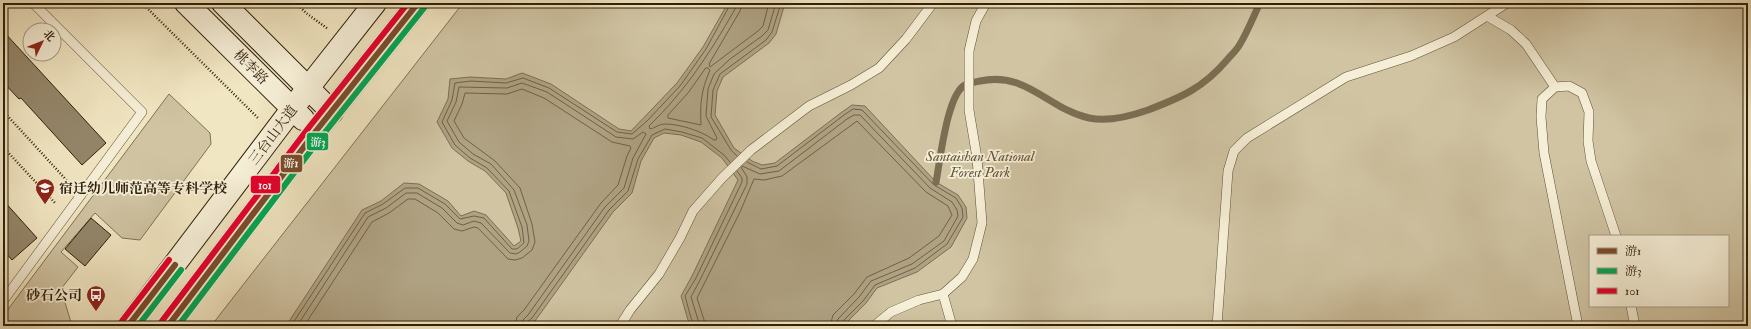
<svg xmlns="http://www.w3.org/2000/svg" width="1751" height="329" font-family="'IM FELL Double Pica','Noto Serif SC',serif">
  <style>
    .green { fill: #d0c4a3; stroke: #807256; fill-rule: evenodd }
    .water { fill: #afa283; stroke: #7c6e53 }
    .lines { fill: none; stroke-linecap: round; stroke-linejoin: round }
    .shore { stroke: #6f6046; stroke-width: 1 }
    .stream { stroke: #7c6e53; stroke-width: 7 }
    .building { fill: #94866a; stroke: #2f1f0a }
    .lane-casing { stroke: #605138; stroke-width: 10 }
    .secondary-casing { stroke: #2f1f0a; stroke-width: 24 }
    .path { stroke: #2f1f0a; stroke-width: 2.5; stroke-dasharray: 1 2; stroke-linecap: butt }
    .lane { stroke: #f6efd7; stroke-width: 9 }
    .secondary { stroke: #f6efd7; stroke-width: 22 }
    .bus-1-casing { stroke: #f6efd7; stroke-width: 9 }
    .bus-2-casing { stroke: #f6efd7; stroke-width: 9 }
    .bus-3-casing { stroke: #f6efd7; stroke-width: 9 }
    .bus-1 { stroke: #7a4b2a; stroke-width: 6 }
    .bus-2 { stroke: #00a651; stroke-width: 6 }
    .bus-3 { stroke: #e4002b; stroke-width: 6 }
    .labels { text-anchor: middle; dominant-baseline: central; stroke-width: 3.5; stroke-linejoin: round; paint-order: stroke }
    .street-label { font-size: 14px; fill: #2f1f0a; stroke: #f6efd7 }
    .park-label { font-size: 14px; font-style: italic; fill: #5f5138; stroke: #f6efd7 }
    .poi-label { font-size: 14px; font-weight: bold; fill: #2f1f0a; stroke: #f6efd7; text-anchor: start }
    .line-badge { stroke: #f6efd7; stroke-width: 1.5 }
    .badge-label { font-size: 11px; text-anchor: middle; font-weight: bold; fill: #fff }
  </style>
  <rect width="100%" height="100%" fill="#f1e6c2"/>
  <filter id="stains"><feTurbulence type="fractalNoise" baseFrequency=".005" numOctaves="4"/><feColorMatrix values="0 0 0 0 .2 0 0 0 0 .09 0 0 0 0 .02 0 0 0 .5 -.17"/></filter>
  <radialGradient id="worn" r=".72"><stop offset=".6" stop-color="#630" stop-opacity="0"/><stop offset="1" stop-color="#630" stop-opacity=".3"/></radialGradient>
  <g class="green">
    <path d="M463,3H1748V326H211ZM1590,236H1728V306H1590Z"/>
    <polygon points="169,94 210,133 211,144 140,240 122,238 95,213 61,252 78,267 61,289 72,326 3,326 3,316"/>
  </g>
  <polygon class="water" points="728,3 785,3 776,34 769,43 723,77 717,91 715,115 734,148 752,161 762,165 775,163 842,112 852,105 865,106 936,182 958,195 966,207 967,218 951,247 917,272 877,288 866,303 843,326 692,326 688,320 681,296 692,276 738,180 722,158 701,142 681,135 664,133 654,138 641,161 632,193 613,212 535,321 528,326 286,326 362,210 381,201 404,183 419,184 448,201 461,216 474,211 486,215 514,246 521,241 518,228 506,193 485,171 468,161 452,148 437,122 448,99 450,79 470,77 506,79 522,73 551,84 619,129 631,131 677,83 703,47"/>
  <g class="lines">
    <g class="shore">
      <path d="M736,3L735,9C710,53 686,90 649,126L650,129C655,128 659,124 664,124C681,124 701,131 714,140H716L717,138L706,116L708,89L714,74L730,59L762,36L768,30L776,3"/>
      <polyline points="742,3 740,11 709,64 710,67 758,31 763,26 769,3"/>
      <path d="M706,68H708L710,70C701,91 700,103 701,125L668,118V115L688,93Z"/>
      <polyline points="737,156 731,150 711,117 713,90 720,74 766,40 772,32 781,3"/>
      <polyline points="747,162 761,169 777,166 844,115 853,109 862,110 934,185 956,198 962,208 963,217 947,244 915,268 875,285 863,301 842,322 841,326"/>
      <polyline points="742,166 760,174 779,171 847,119 854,115 860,115 930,188 952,202 957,210 958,216 944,241 912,264 871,281 859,297 838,319 836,326"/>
      <polyline points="291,326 365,213 383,204 405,188 418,188 445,204 460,219 474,216 484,218 512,249 517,249 524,243 522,227 509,191 487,168 470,158 455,145 442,122 452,100 455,83 471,81 506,83 523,78 549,88 617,132 632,134 647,121 680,86 706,49 731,3"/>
      <polyline points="297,326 368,217 386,208 406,193 417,193 442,208 457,223 463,225 474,221 481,223 510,253 516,254 520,252 527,246 529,241 527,225 514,190 491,164 473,154 459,142 447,121 456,102 459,87 507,88 522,83 547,92 616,137 633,139 643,132 646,134 633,158 624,188 605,207 528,315 523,320 521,326"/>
      <polyline points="304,326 372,222 389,213 408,199 415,199 438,213 454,229 462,231 474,227 478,228 508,259 515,260 522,258 532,250 535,242 532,224 520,188 495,161 464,138 454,121 462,104 465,93 507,94 522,89 544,98 612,142 630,146 631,148 627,156 618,185 601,203 524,310 517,317 515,326"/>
      <polyline points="526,326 527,322 532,318 609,210 628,191 638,159 652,135 665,129 682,132 702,138 724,155 730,162"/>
      <polyline points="695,326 691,318 685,296 696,278 742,182 742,178 737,171"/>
      <polyline points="700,326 691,297 700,280 747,184 747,177 741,167"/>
      <polyline points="706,326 697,298 740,212 754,179 764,180 782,176 857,121 926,192 948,206 952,215 939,236 909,258 867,277 854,294 833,315 830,326"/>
    </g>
    <path class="stream" d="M936,182C940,162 947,94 965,85C969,83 975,82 980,81C1027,71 1048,109 1089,118C1108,122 1131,116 1148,110C1182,97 1203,88 1227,60C1231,55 1237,50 1240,44C1248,31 1253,17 1260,3"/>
  </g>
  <g class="building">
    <polygon points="3,31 106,143 82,165 21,98 19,99 3,82"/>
    <polygon points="3,200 37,238 12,260 3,250"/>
    <polygon points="91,218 111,235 85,266 65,249"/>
  </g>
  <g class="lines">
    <g class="lane-casing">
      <g id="lane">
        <polyline points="1487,16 1511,30 1526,44 1555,87"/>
        <polyline points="943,294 952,326"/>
        <polyline points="3,301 142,112 33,3"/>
        <polyline points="1631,306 1635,326"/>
        <polyline points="620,326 630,310 659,274 680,238 693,211 722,178 751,150 809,106 851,85 879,68 906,39 933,3"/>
        <polyline points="874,326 891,312 919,300 943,294 962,277 973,259 982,223 977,158 969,110 969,51 976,21 986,3"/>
        <polyline points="1217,326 1228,171 1234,151 1247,138 1346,77 1411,56 1454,37 1507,3"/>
        <polyline points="1578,326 1544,153 1541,117 1542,99 1555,87 1569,86 1582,93 1589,112 1588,141 1591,161 1616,236"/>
      </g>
    </g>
    <g class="secondary-casing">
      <g id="secondary">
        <polyline points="186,3 303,119"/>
        <polyline points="223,3 332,112"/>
        <polyline points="128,326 308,88 375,3"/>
        <polyline points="168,326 316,131 418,3"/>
      </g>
    </g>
    <g class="path">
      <polyline points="142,3 258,118"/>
      <polyline points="296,3 306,13 328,29"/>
      <polyline points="3,111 71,185"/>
      <polyline points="3,147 56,204"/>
    </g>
    <use href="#lane" class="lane"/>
    <use href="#secondary" class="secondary"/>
    <g class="bus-1-casing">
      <g id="bus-1">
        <polyline points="128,326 175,265"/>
        <polyline points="168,326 316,131 418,3"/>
      </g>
    </g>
    <g class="bus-2-casing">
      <g id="bus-2">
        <polyline points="138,326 181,270"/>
        <polyline points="178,326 322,136 424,8"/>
      </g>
    </g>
    <g class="bus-3-casing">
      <g id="bus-3">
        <polyline points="122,321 169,260"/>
        <polyline points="162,321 310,126 408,3"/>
      </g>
    </g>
    <use href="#bus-1" class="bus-1"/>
    <use href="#bus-2" class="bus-2"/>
    <use href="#bus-3" class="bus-3"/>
  </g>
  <defs>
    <g id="university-pin" transform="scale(1)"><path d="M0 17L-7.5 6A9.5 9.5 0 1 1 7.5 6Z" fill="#8f2418" stroke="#f6efd7"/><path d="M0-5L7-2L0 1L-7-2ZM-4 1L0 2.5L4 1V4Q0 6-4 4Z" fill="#fff"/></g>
    <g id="bus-pin" transform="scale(1)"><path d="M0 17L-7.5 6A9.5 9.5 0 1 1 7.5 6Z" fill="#8f2418" stroke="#f6efd7"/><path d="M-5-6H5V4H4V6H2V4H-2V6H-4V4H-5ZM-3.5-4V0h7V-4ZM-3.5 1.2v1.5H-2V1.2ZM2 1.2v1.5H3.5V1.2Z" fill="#fff"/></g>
  </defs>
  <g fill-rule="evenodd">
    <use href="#university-pin" x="45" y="188"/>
    <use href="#bus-pin" x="96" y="295"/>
  </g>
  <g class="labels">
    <g class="street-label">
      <text transform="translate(251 67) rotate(45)">桃李路</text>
      <text transform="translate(273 135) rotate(-53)">三台山大道</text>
    </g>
    <g class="park-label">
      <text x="980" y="156">Santaishan National<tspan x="980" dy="16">Forest Park</tspan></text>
    </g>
    <g class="poi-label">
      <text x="59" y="188">宿迁幼儿师范高等专科学校</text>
      <text x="82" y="295" text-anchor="end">砂石公司</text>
    </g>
  </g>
  <g class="line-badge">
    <rect x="306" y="132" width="23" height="19" rx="4" fill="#00a651"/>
    <rect x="280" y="154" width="23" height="19" rx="4" fill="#7a4b2a"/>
    <rect x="250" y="175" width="31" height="19" rx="4" fill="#e4002b"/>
  </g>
  <g class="badge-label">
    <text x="318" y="146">游3</text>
    <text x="291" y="167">游1</text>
    <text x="265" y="189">101</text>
  </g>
  <rect width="1751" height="329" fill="none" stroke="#f1e6c2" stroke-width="16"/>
  <rect x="4" y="4" width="1743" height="321" fill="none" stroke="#2f1f0a" stroke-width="2"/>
  <rect x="8" y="8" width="1735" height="313" fill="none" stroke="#2f1f0a"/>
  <rect x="1589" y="235" width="140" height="72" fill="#f6efd7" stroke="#a69c85"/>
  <rect x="1597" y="248" width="20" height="6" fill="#7a4b2a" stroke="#a69c85"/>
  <text x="1625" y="255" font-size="12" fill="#2f1f0a">游1</text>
  <rect x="1597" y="268" width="20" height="6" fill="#00a651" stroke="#a69c85"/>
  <text x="1625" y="275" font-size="12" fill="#2f1f0a">游3</text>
  <rect x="1597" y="288" width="20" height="6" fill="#e4002b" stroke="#a69c85"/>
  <text x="1625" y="295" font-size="12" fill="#2f1f0a">101</text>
  <g transform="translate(42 42) rotate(47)"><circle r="19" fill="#f6efd7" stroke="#a69c85"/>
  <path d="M0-3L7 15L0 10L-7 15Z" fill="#8f2418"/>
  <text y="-6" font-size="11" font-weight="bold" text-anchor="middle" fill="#2f1f0a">北</text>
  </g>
  <rect width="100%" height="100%" filter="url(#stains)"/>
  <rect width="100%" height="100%" fill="url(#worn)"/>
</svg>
